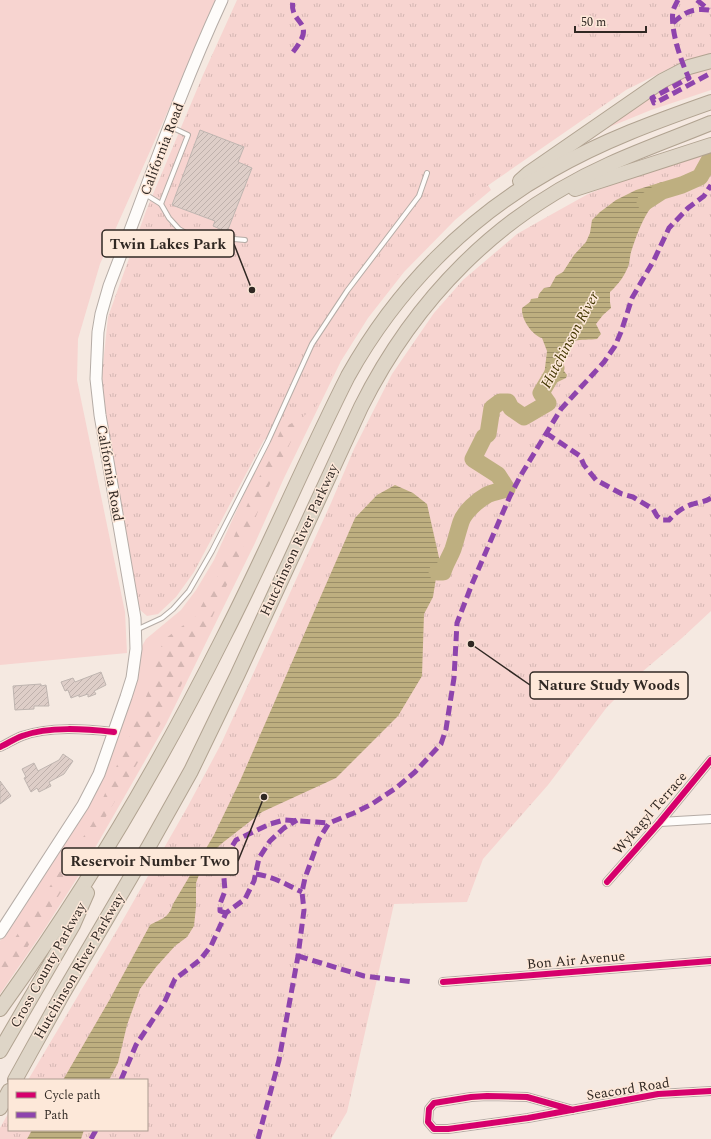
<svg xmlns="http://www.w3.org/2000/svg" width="711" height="1139" font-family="Spectral,serif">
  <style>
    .green { fill: #f7d4d0 }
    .forest { fill: url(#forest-firs) }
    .park { fill: url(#park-tufts) }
    .water { fill: url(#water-rules) }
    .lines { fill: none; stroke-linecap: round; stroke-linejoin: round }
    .river { stroke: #beaf80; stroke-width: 17 }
    .building { fill: url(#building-hatch); stroke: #bfb5b0 }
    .service-casing { stroke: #b5aca6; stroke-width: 6 }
    .minor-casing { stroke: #b5aca6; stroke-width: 10 }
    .secondary-casing { stroke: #b5aca6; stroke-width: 13 }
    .motorway-casing { stroke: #b1a391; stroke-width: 16 }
    .service { stroke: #fefcfa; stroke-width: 4 }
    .minor { stroke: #fefcfa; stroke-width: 8 }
    .secondary { stroke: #fefcfa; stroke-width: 11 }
    .motorway { stroke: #ded5c7; stroke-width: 14 }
    .quiet { stroke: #8e44ad; stroke-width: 5; stroke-dasharray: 10 5; stroke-linecap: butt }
    .cycleway-casing { stroke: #fde8d9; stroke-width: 8 }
    .cycleway { stroke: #d6006c; stroke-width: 6 }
    .labels { text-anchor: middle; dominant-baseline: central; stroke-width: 3; stroke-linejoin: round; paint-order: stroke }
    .street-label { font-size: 14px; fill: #302823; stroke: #fde8d9 }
    .water-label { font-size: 15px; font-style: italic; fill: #423600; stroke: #fde8d9 }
    .leader { fill: none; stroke: #302823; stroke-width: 1.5 }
    .callout-dot { fill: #302823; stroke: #fde8d9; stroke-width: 1.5 }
    .callout { fill: #fde8d9; stroke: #302823; stroke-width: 1.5 }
    .callout-label { font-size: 15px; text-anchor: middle; font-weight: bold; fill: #302823 }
  </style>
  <defs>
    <pattern id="forest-firs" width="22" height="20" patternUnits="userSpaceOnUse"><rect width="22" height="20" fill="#f7d4d0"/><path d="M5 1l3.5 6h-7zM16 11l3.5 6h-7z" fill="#d4b6b2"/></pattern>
    <pattern id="park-tufts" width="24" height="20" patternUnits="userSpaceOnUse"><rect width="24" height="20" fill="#f7d4d0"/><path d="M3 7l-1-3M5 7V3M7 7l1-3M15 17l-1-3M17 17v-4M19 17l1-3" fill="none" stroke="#d4b6b2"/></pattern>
    <pattern id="water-rules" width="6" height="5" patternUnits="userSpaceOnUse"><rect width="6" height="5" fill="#beaf80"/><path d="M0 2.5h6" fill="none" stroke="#9b8e68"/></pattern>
    <pattern id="building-hatch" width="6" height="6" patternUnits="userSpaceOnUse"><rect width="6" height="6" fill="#decec8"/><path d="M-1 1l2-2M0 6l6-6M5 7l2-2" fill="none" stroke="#bfb1ac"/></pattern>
  </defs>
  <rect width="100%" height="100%" fill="#f5e9e1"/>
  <g class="green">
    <polygon points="0,0 217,0 100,264 78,339 77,380 125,612 127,653 0,665"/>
    <polygon points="711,65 711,90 651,110 602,130 675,79"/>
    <polygon points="456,135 491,190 455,220 404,272 368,318 341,361 284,478 255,543 166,724 83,869 42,933 0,994 0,941 88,806 105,775 133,691 142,646 146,639 181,610 196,590 214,560 245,492 285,410"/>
  </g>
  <polygon class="forest" points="317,351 320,383 267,490 230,578 174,701 75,869 22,956 0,986 0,960 92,824 151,685 155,658 166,638 196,616 219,573 253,491"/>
  <g class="park">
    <polygon points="237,0 711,0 711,53 670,68 626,90 477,193 406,264 348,342 315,409 264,440 194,572 176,597 158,614 147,616 139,609 104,405 102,374 108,317 146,211 203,75"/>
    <polygon points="711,153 711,611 682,638 642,672 607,707 548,785 483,859 467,902 394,904 347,1112 331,1139 0,1139 0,1128 9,1112 9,1130 147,1130 147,1080 28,1080 120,925 188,806 221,744 248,685 331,503 354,449 392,374 434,313 463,280 517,234 545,218 588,194 641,173"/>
  </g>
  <g class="water">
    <path d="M662,182H670C661,196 649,207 642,223C638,231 635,240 632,249C630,254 630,259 629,264C626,274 618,285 610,292V302L611,308L603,315L596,324L601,334L597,339C591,340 580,339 574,341L568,355L561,358L564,371L567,375L566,378L545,388L543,385L547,351L542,338C532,335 521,319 522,308L530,302L531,299L538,298L539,294L544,288L550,287L556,276L563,272L574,255L586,242L590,233L592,220L600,212L616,200L636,190Z"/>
    <path d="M395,485L413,493L427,504L440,562L437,572L433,597L424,614L422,676L398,716L336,778L262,812L221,844L204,861L196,883V907L194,926L187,937L175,946L156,967L140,989L127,1025L118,1063L109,1080H63L110,999L150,925C162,918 168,919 173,904L214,835L240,781L355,518L377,495Z"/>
    <polygon points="32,1130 84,1130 81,1139 27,1139"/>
  </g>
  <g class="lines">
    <g class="river">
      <polyline points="645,202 662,191 682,185 700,177 711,157"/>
      <path d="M437,572H443C445,564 450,557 453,549C456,540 458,531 461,522C464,512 478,500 487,495C492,492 501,491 507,489L498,475L473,459L484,437L488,434L492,408L500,402H508L511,408L524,417L548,403L541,393L556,368"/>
    </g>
  </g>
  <g class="building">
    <polygon points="200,130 244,147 238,162 252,168 227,232 213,226 215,221 172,205"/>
    <polygon points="101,672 106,685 94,691 96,694 88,697 88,694 79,697 79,695 71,698 68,690 65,691 61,682 73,678 75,682"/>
    <polygon points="41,684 41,686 46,685 49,706 34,706 34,709 15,710 13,686"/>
    <polygon points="63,754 73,761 64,774 49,782 51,786 39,792 37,788 31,792 24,778 26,777 22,769 34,763 38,771 59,760"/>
    <polygon points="0,781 11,796 0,804"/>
  </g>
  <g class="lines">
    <g class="service-casing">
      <g id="service">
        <polyline points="145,194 161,204 188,135 171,127"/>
        <polyline points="161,204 169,218 179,229 189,235 245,240"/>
        <polyline points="136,630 162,618 173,609 189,591 212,551 268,441 312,344 347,291 419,196 427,173"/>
      </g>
    </g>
    <g class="minor-casing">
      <g id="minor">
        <path d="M0,747C7,744 14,739 22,736C49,726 86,729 114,732"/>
        <polyline points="660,822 711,819"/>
        <polyline points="607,882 660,822 711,760"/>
        <polyline points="443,982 711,961"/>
        <polyline points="573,1110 527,1097 487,1096 471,1097 434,1103 429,1109 428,1122 434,1129 448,1129 528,1118 658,1094 711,1091"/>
      </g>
    </g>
    <g class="secondary-casing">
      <path id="secondary" d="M0,933L83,805L99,774L126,697L132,678L136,649L135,618L100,415L96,379L98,332L101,314L109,286C146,190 179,93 222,0"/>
    </g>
    <g class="motorway-casing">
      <g id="motorway">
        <polyline points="520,181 529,173 662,81 689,67 711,61"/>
        <polyline points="575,189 711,145"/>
        <path d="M0,1009C85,891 159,766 224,636C268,550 305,461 348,376C396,290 466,218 552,170C602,141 657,121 711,102"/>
        <polyline points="0,1051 73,925 87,893"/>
        <path d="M15,1080L62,995L149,846L191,771L237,676L361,407C415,299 498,214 610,164C643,149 677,137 711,123"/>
        <polyline points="0,1108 9,1091"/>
      </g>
    </g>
    <use href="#service" class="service"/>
    <use href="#minor" class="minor"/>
    <use href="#secondary" class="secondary"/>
    <use href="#motorway" class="motorway"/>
    <g class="quiet">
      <path d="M678,0C676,4 674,7 673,11C670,29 681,62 689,78L652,98L654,103L659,101L711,73"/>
      <polyline points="697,0 709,10"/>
      <path d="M673,23C685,12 692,8 709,10"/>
      <path d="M293,52C319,19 288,26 293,0"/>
      <path d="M546,433L580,456L584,465L596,480L622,494L633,497L653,509L657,516L662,520H669C675,513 683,507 693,504C699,502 705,502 711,498"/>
      <path d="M256,874C275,877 285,884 302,892"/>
      <polyline points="226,913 220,911 220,904 225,891 223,866 228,853 236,840 270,824 284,820 329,823"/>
      <polyline points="298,956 364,976 413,982"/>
      <polyline points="121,1080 136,1045 164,1003 175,979 200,960 211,946 226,913 245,899 254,881 259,858 270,841 284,828 297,820"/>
      <polyline points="91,1139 96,1130"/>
      <polyline points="258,1139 279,1060 298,956 304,910 302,892 305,878 319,839 329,823 354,813 372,804 396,788 415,772 441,744 446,729 454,678 457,623 472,584 510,496 521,475 561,409 604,362 615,346 621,332 632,298 654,260 669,228 688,208 704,196 711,185"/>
    </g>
    <g class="cycleway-casing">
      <g id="cycleway">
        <path d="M0,747C7,744 14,739 22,736C49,726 86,729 114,732"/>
        <polyline points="607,882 660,822 711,760"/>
        <polyline points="443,982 711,961"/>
        <polyline points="573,1110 527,1097 487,1096 471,1097 434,1103 429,1109 428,1122 434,1129 448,1129 528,1118 658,1094 711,1091"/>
      </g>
    </g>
    <use href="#cycleway" class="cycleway"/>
  </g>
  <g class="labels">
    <g class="street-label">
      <text transform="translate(162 149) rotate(-69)">California Road</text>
      <text transform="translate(110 473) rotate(80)">California Road</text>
      <text transform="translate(299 540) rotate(-65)">Hutchinson River Parkway</text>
      <text transform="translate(650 813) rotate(-49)">Wykagyl Terrace</text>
      <text transform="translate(576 960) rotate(-5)">Bon Air Avenue</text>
      <text transform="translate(48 965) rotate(-61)">Cross County Parkway</text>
      <text transform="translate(79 966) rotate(-60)">Hutchinson River Parkway</text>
      <text transform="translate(628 1089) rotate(-9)">Seacord Road</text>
    </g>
    <g class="water-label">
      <text transform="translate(570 340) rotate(-62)">Hutchinson River</text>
    </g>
  </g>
  <path class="leader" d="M252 290L234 244M471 644L530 685M264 797L238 861"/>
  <g class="callout-dot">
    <circle cx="252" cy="290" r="4"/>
    <circle cx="471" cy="644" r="4"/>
    <circle cx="264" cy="797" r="4"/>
  </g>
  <g class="callout">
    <rect x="102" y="230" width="132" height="27" rx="4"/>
    <rect x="530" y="672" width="158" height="27" rx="4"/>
    <rect x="62" y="848" width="176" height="27" rx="4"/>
  </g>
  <g class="callout-label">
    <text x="168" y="249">Twin Lakes Park</text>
    <text x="609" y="690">Nature Study Woods</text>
    <text x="150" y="866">Reservoir Number Two</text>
  </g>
  <rect x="8" y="1079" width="140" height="52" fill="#fde8d9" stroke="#ab9b90"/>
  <rect x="16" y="1092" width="20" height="6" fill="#d6006c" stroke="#ab9b90"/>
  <text x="44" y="1099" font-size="12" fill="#302823">Cycle path</text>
  <rect x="16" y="1112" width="20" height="6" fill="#8e44ad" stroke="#ab9b90"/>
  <text x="44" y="1119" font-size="12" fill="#302823">Path</text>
  <path d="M575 26v6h71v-6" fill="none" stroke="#302823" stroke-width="2"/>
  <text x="581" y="26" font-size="12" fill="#302823" stroke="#fde8d9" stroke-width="3" paint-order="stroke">50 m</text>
</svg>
